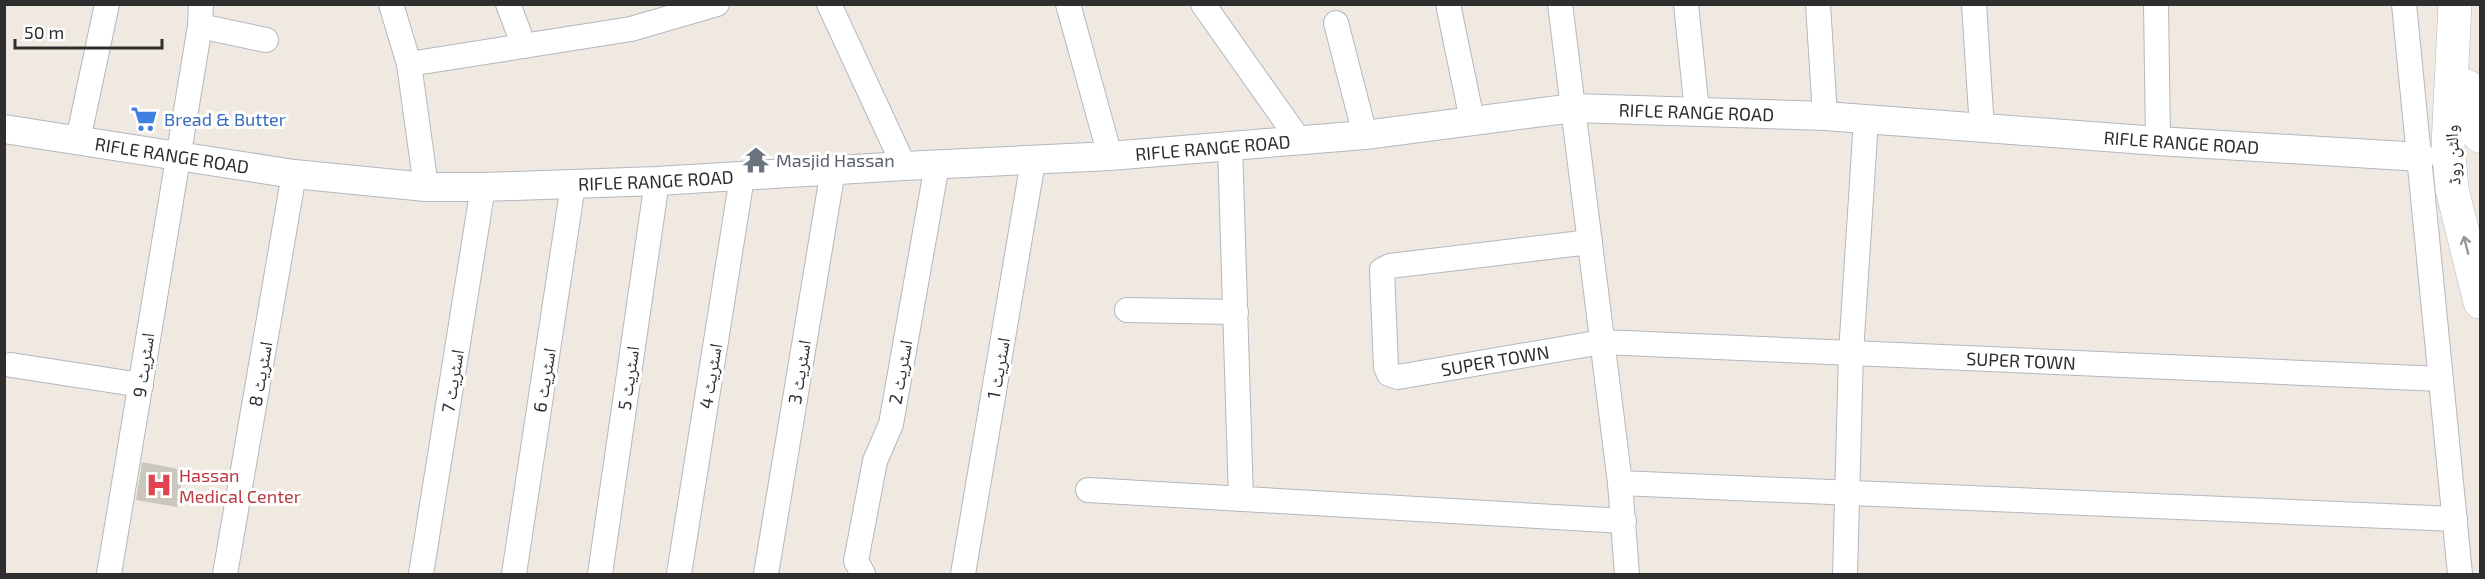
<svg xmlns="http://www.w3.org/2000/svg" width="2485" height="579" font-family="'Exo 2','Noto Naskh Arabic',sans-serif">
  <style>
    .building { fill: #cbc7bf }
    .lines { fill: none; stroke-linecap: round; stroke-linejoin: round }
    .minor-casing { stroke: #b4b7c1; stroke-width: 26 }
    .tertiary-casing { stroke: #b4b7c1; stroke-width: 30 }
    .secondary-casing { stroke: #b4b7c1; stroke-width: 34 }
    .minor { stroke: #fff; stroke-width: 24 }
    .tertiary { stroke: #fff; stroke-width: 28 }
    .secondary { stroke: #fff; stroke-width: 33 }
    .oneway { stroke: #969696 }
    .labels { text-anchor: middle; dominant-baseline: central; stroke-width: 6; stroke-linejoin: round; paint-order: stroke }
    .street-label { font-size: 18px; fill: #2e2e2e; stroke: #fff }
    .shop-label { font-size: 18px; fill: #366cbe; stroke: #fff; text-anchor: start }
    .worship-label { font-size: 18px; fill: #5b616d; stroke: #fff; text-anchor: start }
    .health-label { font-size: 18px; fill: #be3a42; stroke: #fff; text-anchor: start }
  </style>
  <rect width="100%" height="100%" fill="#efe9e1"/>
  <polygon class="building" points="142,462 184,470 177,507 136,500"/>
  <g class="lines">
    <g class="minor-casing">
      <g id="minor">
        <polyline points="391,4 409,64 426,187"/>
        <polyline points="508,4 524,46"/>
        <polyline points="829,4 904,166"/>
        <polyline points="1068,4 1110,156"/>
        <polyline points="1203,4 1299,140"/>
        <polyline points="1448,4 1472,120"/>
        <polyline points="1560,4 1620,483 1627,574"/>
        <polyline points="1686,4 1697,112"/>
        <polyline points="1818,4 1825,116"/>
        <polyline points="1974,4 1982,129"/>
        <polyline points="2156,4 2158,141"/>
        <polyline points="2404,4 2460,574"/>
        <polyline points="1336,23 1365,135"/>
        <polyline points="200,26 266,40"/>
        <polyline points="409,64 631,29 717,4"/>
        <polyline points="78,140 107,4"/>
        <polyline points="1230,145 1241,499"/>
        <path id="s1" d="M1590,242L1390,266L1382,270L1386,367L1389,374L1398,377L1602,342L2440,379"/>
        <polyline points="1127,310 1236,312"/>
        <polyline points="11,365 141,385"/>
        <polyline points="1620,483 2455,519"/>
        <polyline points="1088,490 1624,521"/>
        <polyline points="109,574 200,26 201,4"/>
        <polyline points="225,574 294,174"/>
        <polyline points="421,574 483,187"/>
        <polyline points="514,574 573,185"/>
        <polyline points="600,574 657,181"/>
        <polyline points="679,574 742,177"/>
        <polyline points="766,574 833,170"/>
        <polyline points="863,574 856,561 875,461 891,424 937,165"/>
        <polyline points="963,574 1033,161"/>
        <polyline points="1845,574 1851,353 1866,120"/>
      </g>
    </g>
    <g class="tertiary-casing">
      <g id="tertiary">
        <path id="s2" d="M4,129L294,174L426,187H483L657,181L904,166L1110,156L1365,135L1574,108L1825,116L2158,141L2421,157"/>
      </g>
    </g>
    <g class="secondary-casing">
      <g id="secondary">
        <polyline points="2455,4 2448,145 2452,189 2480,302"/>
        <polyline points="2467,86 2472,129 2480,136"/>
      </g>
    </g>
    <use href="#minor" class="minor"/>
    <use href="#tertiary" class="tertiary"/>
    <use href="#secondary" class="secondary"/>
  </g>
  <defs><path id="oneway-shaft" d="M-6 0H5M1.5-3L5.5 0L1.5 3" fill="none" stroke-width="1.6" stroke-linecap="round" stroke-linejoin="round" transform="scale(1.5)"/></defs>
  <use class="oneway" href="#oneway-shaft" transform="translate(2466 245) rotate(-104)"/>
  <defs>
    <g id="supermarket-bare" transform="scale(2.07)"><path d="M-6-5.5h2.5l.6 2H6L4.5 2H-2.5L-4.4-4H-6ZM-1.5 3.2a1.3 1.3 0 1 0 .1 0ZM3 3.2a1.3 1.3 0 1 0 .1 0Z" fill="#3f7fe0" stroke="#fff" stroke-width="2.5" paint-order="stroke"/></g>
    <g id="temple-bare" transform="scale(2.07)"><path d="M0-6L5-2H3V0L6.5 2.5H4V6H1.5V3h-3V6H-4V2.5H-6.5L-3 0V-2H-5Z" fill="#6b7280" stroke="#fff" stroke-width="2.5" paint-order="stroke"/></g>
    <g id="hospital-bare" transform="scale(2.07)"><path d="M-5-5h3v3.5h4V-5h3V5h-3V1.5h-4V5h-3Z" fill="#e0444e" stroke="#fff" stroke-width="2.5" paint-order="stroke"/></g>
  </defs>
  <g fill-rule="evenodd">
    <use href="#supermarket-bare" x="144" y="119"/>
    <use href="#temple-bare" x="756" y="160"/>
    <use href="#hospital-bare" x="159" y="485"/>
  </g>
  <g class="labels">
    <g class="street-label">
      <text stroke="none"><textPath href="#s2" startOffset="1700">RIFLE RANGE ROAD</textPath></text>
      <text stroke="none"><textPath href="#s2" startOffset="2186">RIFLE RANGE ROAD</textPath></text>
      <text stroke="none"><textPath href="#s2" startOffset="1214">RIFLE RANGE ROAD</textPath></text>
      <text stroke="none"><textPath href="#s2" startOffset="170">RIFLE RANGE ROAD</textPath></text>
      <text transform="translate(2452 155) rotate(-93)">والٹن روڈ</text>
      <text stroke="none"><textPath href="#s2" startOffset="656">RIFLE RANGE ROAD</textPath></text>
      <text stroke="none"><textPath href="#s1" startOffset="423">SUPER TOWN</textPath></text>
      <text stroke="none"><textPath href="#s1" startOffset="951">SUPER TOWN</textPath></text>
      <text transform="translate(143 365) rotate(-82)">اسٹریٹ 9</text>
      <text transform="translate(998 368) rotate(-80)">اسٹریٹ 1</text>
      <text transform="translate(799 372) rotate(-81)">اسٹریٹ 3</text>
      <text transform="translate(900 372) rotate(-80)">اسٹریٹ 2</text>
      <text transform="translate(260 374) rotate(-80)">اسٹریٹ 8</text>
      <text transform="translate(710 376) rotate(-81)">اسٹریٹ 4</text>
      <text transform="translate(628 378) rotate(-82)">اسٹریٹ 5</text>
      <text transform="translate(544 380) rotate(-81)">اسٹریٹ 6</text>
      <text transform="translate(452 381) rotate(-81)">اسٹریٹ 7</text>
    </g>
    <g class="shop-label">
      <text x="164" y="119">Bread &amp; Butter</text>
    </g>
    <g class="worship-label">
      <text x="776" y="160">Masjid Hassan</text>
    </g>
    <g class="health-label">
      <text x="179" y="475">Hassan<tspan x="179" dy="21">Medical Center</tspan></text>
    </g>
  </g>
  <rect width="2485" height="579" fill="none" stroke="#2e2e2e" stroke-width="12"/>
  <path d="M15 39v9h147v-9" fill="none" stroke="#2e2e2e" stroke-width="3"/>
  <text x="24" y="39" font-size="18" fill="#2e2e2e" stroke="#ffffff" stroke-width="4.5" paint-order="stroke">50 m</text>
</svg>
